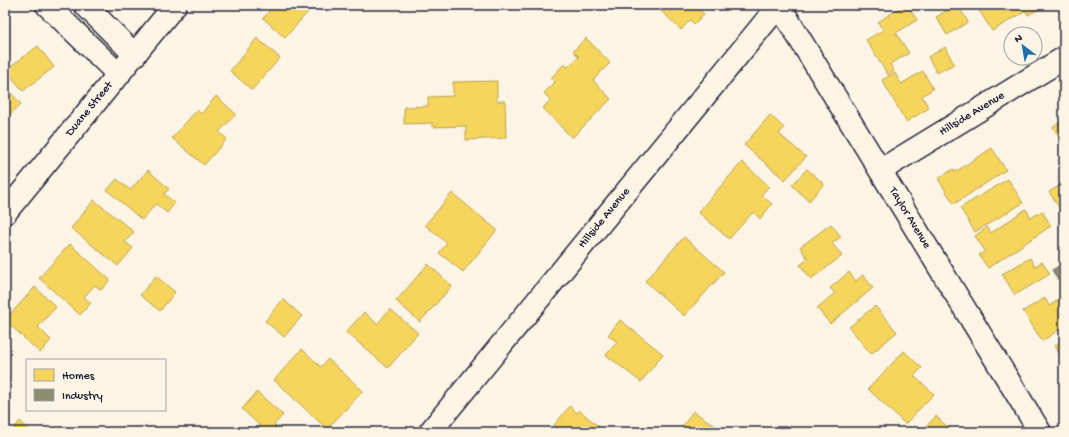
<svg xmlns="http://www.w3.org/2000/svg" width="1069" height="437" font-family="'Gochi Hand',sans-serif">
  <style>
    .homes { fill: #f6d55c; stroke: #b69f52 }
    .industry { fill: #8c8c6e; stroke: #6c6c5f }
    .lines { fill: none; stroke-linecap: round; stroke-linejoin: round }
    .minor-casing { stroke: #22223b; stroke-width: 25 }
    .minor { stroke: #fcf5e5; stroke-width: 22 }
    .labels { text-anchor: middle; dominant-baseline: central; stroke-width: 4; stroke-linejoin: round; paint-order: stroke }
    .street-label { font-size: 12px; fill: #22223b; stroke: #fcf5e5 }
  </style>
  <rect width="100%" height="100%" fill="#fcf5e5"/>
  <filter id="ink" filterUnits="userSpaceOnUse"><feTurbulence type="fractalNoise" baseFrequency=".025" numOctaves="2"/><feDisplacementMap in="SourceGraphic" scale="8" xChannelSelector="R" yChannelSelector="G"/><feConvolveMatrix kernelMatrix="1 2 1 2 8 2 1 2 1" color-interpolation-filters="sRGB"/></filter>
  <g filter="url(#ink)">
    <g class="homes">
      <polygon points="275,5 314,5 285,38 263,18"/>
      <polygon points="655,5 702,5 698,9 704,14 694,24 690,20 681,30"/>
      <polygon points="904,5 907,5 917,20 896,33 909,53 890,64 894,71 888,75 866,40 883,30 878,22"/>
      <polygon points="956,5 958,5 968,22 947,35 936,17"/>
      <polygon points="980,5 1042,5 1043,7 1028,15 1026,11 992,31 977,7"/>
      <polygon points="257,38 280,58 252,90 230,71"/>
      <polygon points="586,38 610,63 593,80 611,99 572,138 543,108 550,100 544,93 555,82 551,78 564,64 568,67 579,57 573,51"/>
      <polygon points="38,46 54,67 23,91 6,70"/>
      <polygon points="945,47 954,64 937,73 928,57"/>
      <polygon points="923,71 933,89 922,96 929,108 906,122 882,80 895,73 901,84"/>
      <polygon points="497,81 497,101 505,101 506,138 466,140 466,126 432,127 432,123 404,124 404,107 428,106 428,97 453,96 453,82"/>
      <polygon points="5,86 21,104 5,119"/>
      <polygon points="216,96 236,114 219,132 227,139 204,165 172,138 197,110 201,114"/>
      <polygon points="770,115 784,128 779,134 806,157 785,180 744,145"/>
      <polygon points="1064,120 1064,145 1053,127"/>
      <polygon points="992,148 1006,170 954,204 938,179 953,169 955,172"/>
      <polygon points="742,162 769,186 761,195 772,204 760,219 753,212 729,239 698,212"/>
      <polygon points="807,169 824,184 809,201 792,185"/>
      <polygon points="148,170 169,189 164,194 175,203 167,213 156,204 142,220 107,190 117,179 130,190"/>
      <polygon points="1008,179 1023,203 975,232 960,208"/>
      <polygon points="1064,183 1064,207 1060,209 1049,192"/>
      <polygon points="452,193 497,230 463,272 439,253 447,243 425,225"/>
      <polygon points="94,200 134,232 125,242 133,248 118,266 71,228"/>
      <polygon points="1026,209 1031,218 1042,211 1051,226 988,268 979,255 985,251 975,236 987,227 991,233"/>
      <polygon points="831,224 841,237 832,243 842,256 811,279 800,265 808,259 800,247"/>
      <polygon points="684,237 724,272 684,316 645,281"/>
      <polygon points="70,244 110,280 101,290 95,285 84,297 91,303 80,315 39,278"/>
      <polygon points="1030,258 1035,266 1042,262 1050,274 1015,295 1002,274"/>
      <polygon points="428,264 452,286 420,322 396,301"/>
      <polygon points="849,272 856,281 863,275 873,288 830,324 817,308 835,293 830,288"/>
      <polygon points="156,276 175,292 160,311 140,295"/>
      <polygon points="35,287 56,307 38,327 51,340 40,353 5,320"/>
      <polygon points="1045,298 1049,306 1060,299 1062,303 1064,302 1064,327 1042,341 1023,311"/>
      <polygon points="283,299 302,316 284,337 265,321"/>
      <polygon points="875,306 897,332 871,354 849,327"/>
      <polygon points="390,309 418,333 388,368 346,332 364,312 377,324"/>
      <polygon points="620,320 663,354 641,382 606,355 617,342 608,335"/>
      <polygon points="1064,340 1064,361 1055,346"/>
      <polygon points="302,349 321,367 328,359 363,391 327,429 274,380"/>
      <polygon points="904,351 922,368 914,376 934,394 905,424 868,389"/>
      <polygon points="257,392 283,415 274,425 282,432 254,432 260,426 242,409"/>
      <polygon points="570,406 577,413 579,410 605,432 562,432 554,425"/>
      <polygon points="693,411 725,432 687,432 681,429"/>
      <polygon points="936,416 953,432 921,432"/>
      <polygon points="20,421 32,432 11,432"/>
    </g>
    <g class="industry">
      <polygon points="1064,263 1064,276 1058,280 1052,270"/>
      <polygon points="1064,279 1064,290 1059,282"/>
    </g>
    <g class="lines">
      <g class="minor-casing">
        <g id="minor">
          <polyline points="47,5 119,75"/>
          <polyline points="85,5 135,55"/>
          <path id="s1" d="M779,5L1040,432"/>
          <path id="s2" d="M881,170L1064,58"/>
          <path id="s3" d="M5,213L175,5"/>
          <path id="s4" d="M430,432L779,5"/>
        </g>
      </g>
      <use href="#minor" class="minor"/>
    </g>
  </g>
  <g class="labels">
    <g class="street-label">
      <text stroke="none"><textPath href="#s3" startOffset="134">Duane Street</textPath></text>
      <text stroke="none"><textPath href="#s2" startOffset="107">Hillside Avenue</textPath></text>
      <text stroke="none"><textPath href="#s4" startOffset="276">Hillside Avenue</textPath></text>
      <text stroke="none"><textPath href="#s1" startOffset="250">Taylor Avenue</textPath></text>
    </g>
  </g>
  <rect width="1069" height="437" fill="none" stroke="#fcf5e5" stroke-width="20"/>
  <rect x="10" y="10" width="1049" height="417" fill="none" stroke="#22223b" stroke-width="1.5" filter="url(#ink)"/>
  <rect x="26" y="359" width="140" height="52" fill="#fcf5e5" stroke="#a5a1a1"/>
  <rect x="34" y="369" width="20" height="12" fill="#f6d55c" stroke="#a5a1a1"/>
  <text x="62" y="379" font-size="12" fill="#22223b">Homes</text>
  <rect x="34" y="389" width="20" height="12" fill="#8c8c6e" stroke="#a5a1a1"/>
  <text x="62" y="399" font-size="12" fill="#22223b">Industry</text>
  <g transform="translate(1023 46) rotate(329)"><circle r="19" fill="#fcf5e5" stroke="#a5a1a1"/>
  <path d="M0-3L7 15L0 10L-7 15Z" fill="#1f6fb2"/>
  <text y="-6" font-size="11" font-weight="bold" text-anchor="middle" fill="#22223b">N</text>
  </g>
</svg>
